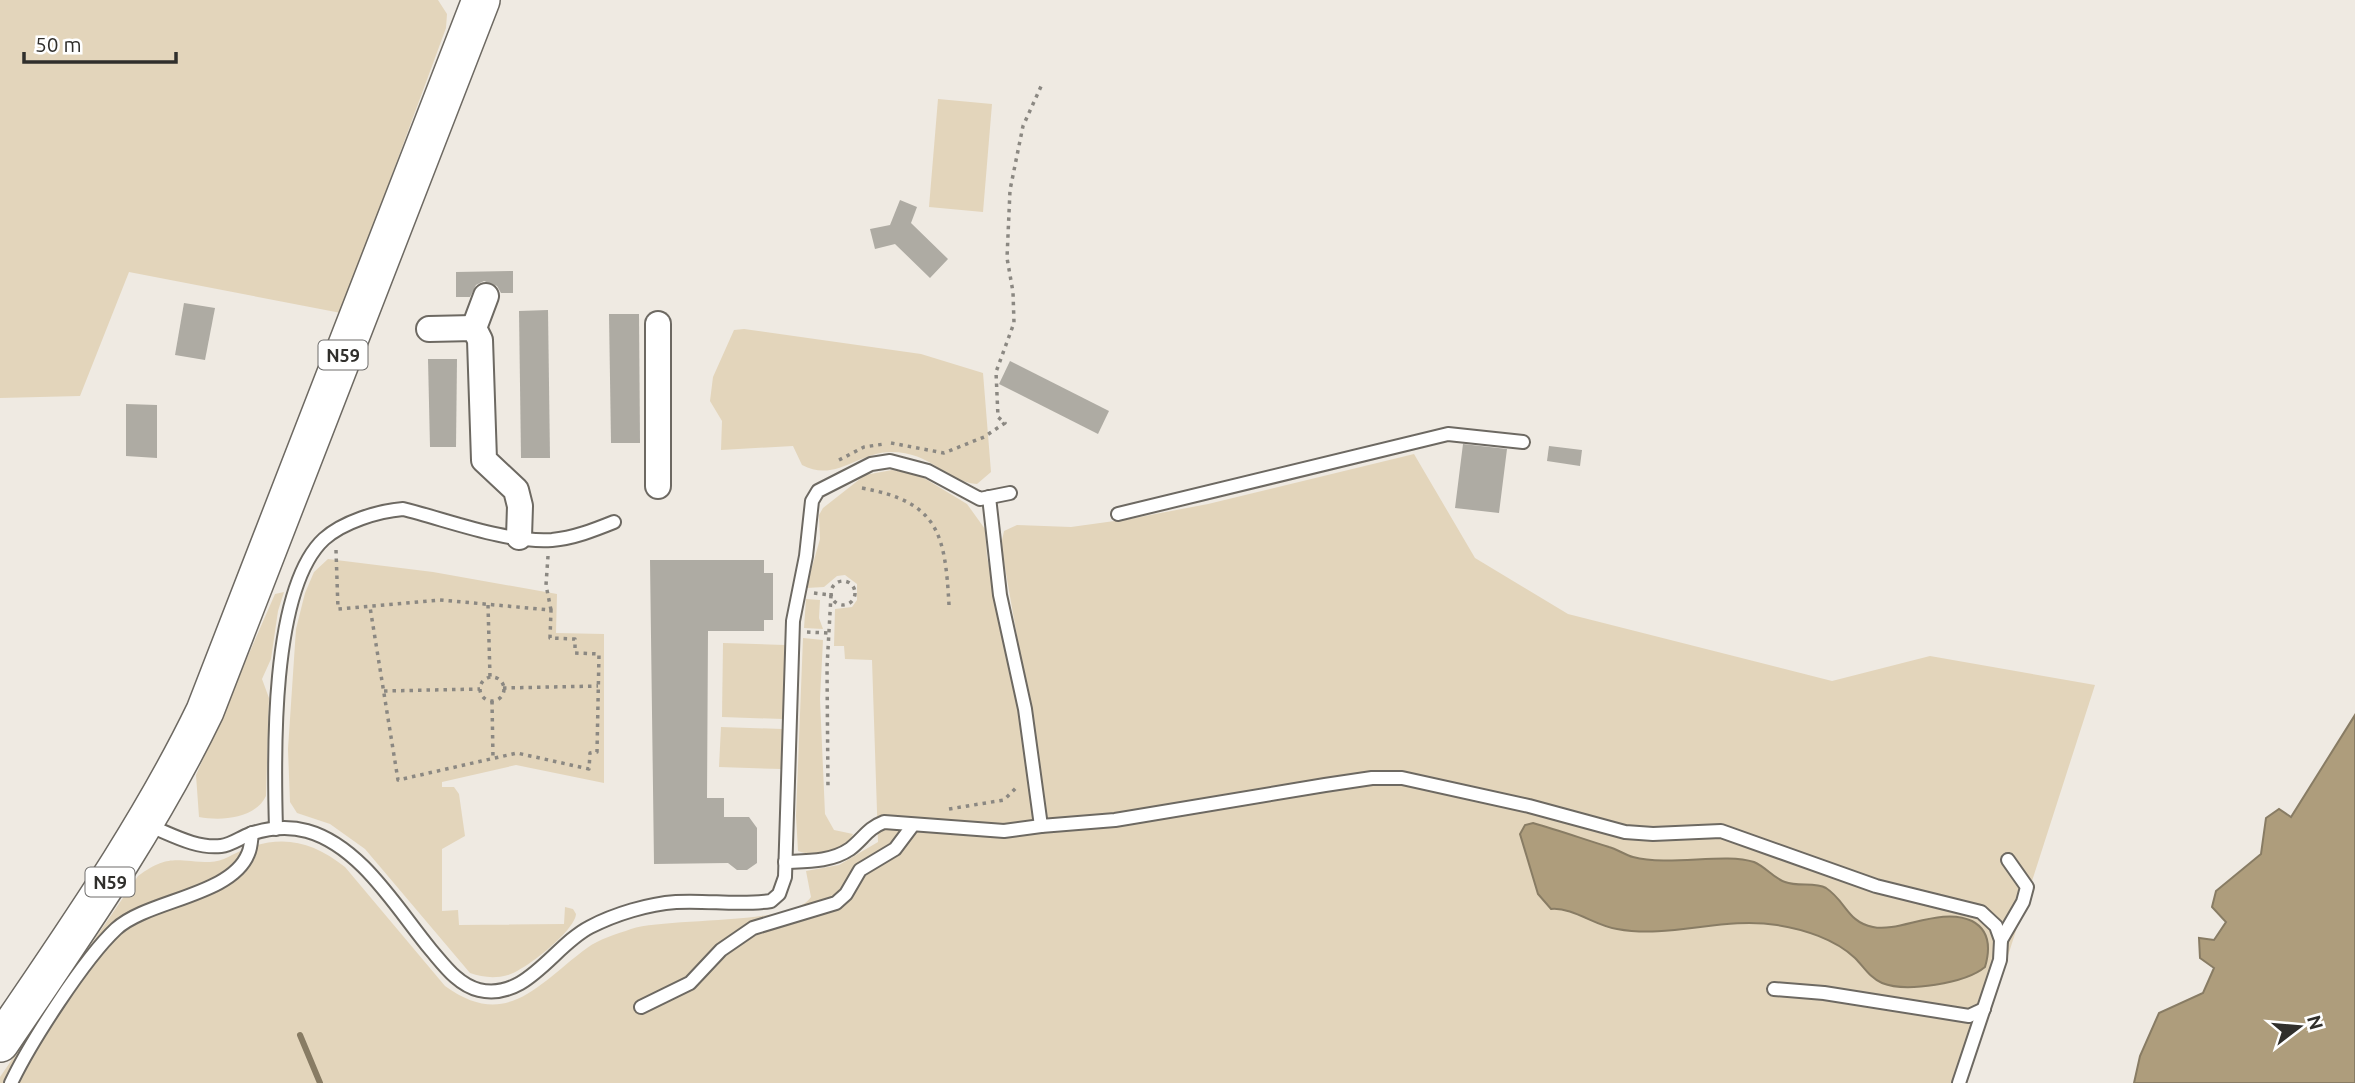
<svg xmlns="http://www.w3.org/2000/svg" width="2355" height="1083" font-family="Ubuntu,sans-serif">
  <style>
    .green { fill: #e3d5bb }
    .water { fill: #ae9d7c; stroke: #887c64; stroke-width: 2 }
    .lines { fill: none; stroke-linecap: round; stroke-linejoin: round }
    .stream { stroke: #887c64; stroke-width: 6 }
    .building { fill: #aeaba3 }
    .service-casing { stroke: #6d6962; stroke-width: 16 }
    .minor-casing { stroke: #6d6962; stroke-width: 28 }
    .primary-casing { stroke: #6d6962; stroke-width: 40 }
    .path { stroke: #8b8882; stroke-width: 3.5; stroke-dasharray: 3.5 5; stroke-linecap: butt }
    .service { stroke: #fff; stroke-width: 12 }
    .minor { stroke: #fff; stroke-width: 24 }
    .primary { stroke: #fff; stroke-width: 37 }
    .labels { text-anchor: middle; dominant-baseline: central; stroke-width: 6; stroke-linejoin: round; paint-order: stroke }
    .shield { fill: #fff; stroke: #6e6d6b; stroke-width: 2 }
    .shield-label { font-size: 18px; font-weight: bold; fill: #302f2c }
  </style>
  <rect width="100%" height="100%" fill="#efeae2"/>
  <g class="green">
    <polygon points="0,0 438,0 447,14 446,28 341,313 129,272 80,396 0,398"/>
    <polygon points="938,99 992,104 983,212 929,207"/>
    <path d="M744,329L921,354L983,373L991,472L977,484C944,481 932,452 891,452C858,452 835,483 802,465L793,446L721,450L722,421L710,401L713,377L734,330Z"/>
    <path d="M1414,454L1475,558L1568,614L1832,681L1930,656L2095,685L1967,1083H0V1077L138,876C170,853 176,862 210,862C223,862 234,853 245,849C284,834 313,842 345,867L445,986C507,1031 538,984 587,948C599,939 617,934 631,929C669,917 792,926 811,897L806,871L839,865L878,842L872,660L845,659L844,646H834L835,609L852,607L857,600V584L845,575L837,576L824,587L806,588L820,539L819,515L823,508L865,475L892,470L919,475L967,504L985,529L987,557L1010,659H1021L1001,545L1004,531L1017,525L1071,527L1129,519L1208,504Z"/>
    <path d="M328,559L433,572L557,594L556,633L604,634V783L516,765L442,782V787H454L459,794L465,836L442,849V911L458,910L459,925L564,924L565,907L573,909L576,914C575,931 524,971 508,975C494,979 482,977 470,973L365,849L330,824L297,813L290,802L288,749L296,629L305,593L314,572Z"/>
    <path d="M284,592L278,611L271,659L262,679L269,698L266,796C255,819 221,821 199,817L196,775L275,594Z"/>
    <polygon points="806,599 820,600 819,618 823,629 804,628"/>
    <path d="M803,638L823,640L820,699L825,814L834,830L853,834C845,853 815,858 798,851L796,816Z"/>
    <polygon points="723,643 785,645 783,719 722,717"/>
    <polygon points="721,727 782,729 781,769 719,767"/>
  </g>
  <g class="water">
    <polygon points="2355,715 2355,1083 2134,1083 2140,1056 2159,1013 2203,993 2214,968 2200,958 2199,938 2214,940 2226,922 2212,907 2216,891 2261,854 2266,818 2279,809 2291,817"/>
    <path d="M1533,823C1558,830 1583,839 1609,847C1617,849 1625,855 1633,857C1670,867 1724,852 1754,862C1766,867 1773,878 1785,882C1798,887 1815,882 1826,888C1846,901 1847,922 1873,927C1899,933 1941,906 1972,921C1991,931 1990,950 1985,967C1966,983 1906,993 1882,983C1870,978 1864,967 1855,958C1835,939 1803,929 1777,925C1723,916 1671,939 1617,929C1595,926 1573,907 1551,909L1538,894L1520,834L1525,825Z"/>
  </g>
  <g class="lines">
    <polyline class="stream" points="300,1035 320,1083"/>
  </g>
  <g class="building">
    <polygon points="900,200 917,207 911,223 948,259 930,278 895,244 875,249 870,229 890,225"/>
    <polygon points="513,271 513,293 501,293 497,286 484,281 476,285 470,297 456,297 456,272"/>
    <polygon points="184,303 215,308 205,360 175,355"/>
    <polygon points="548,310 550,458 521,458 519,311"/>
    <polygon points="609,314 639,314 640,443 611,443"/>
    <polygon points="428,359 457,359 456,447 430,447"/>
    <polygon points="1010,361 1109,411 1098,434 999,384"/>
    <polygon points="126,404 157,405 157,458 126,456"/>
    <polygon points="1463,444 1507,449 1499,513 1455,508"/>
    <polygon points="1549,446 1582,450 1580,466 1547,461"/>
    <polygon points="650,560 764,560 764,573 773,573 773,620 764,620 764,631 708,631 707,798 724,798 724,817 749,817 757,828 757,863 747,870 737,870 728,863 654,864"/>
  </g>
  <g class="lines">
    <g class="service-casing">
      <g id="service">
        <polyline points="989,497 1000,595 1025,709 1041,826 1115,820 1325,785 1372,778 1402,778 1529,806 1625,832 1653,834 1721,831 1876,886 1981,912 1996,926 2001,940 2000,960 1959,1083"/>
        <polyline points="1118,514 1448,434 1523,442"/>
        <path d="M145,824C169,833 195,849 221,846C231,845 240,838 250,834C268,828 289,826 307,831C361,846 397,909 431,950C444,965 458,985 479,990C527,1001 553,946 590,927C615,914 648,904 676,902C708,900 740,906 771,901L779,894L785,877L793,621L806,556L812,501L818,491L871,464L890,461L928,471L980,499L1010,493"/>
        <path d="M276,829C274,759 270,589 324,539C343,522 378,511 403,509C448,520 506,543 552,540C574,538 594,530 614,522"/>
        <path d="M785,862C807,861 831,862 850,849C863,839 868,828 884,822L1004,831L1041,826"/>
        <polyline points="2001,940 2023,902 2027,887 2008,860"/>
        <polyline points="1774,989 1824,993 1969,1016 1984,1009"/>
        <polyline points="641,1007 690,983 721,950 753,928 836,903 846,894 860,870 895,849 913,825"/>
        <path d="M11,1083C30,1043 84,959 116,929C147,900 231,896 248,854C251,848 251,840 252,833"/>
      </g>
    </g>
    <g class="minor-casing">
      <g id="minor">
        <polyline points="474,328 486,296"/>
        <polyline points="429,329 474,328 480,340 484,460 516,490 520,506 519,537"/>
        <polyline points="658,486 658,324"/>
      </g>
    </g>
    <g class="primary-casing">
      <path id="primary" d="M0,1043C73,935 148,829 205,711L481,0"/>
    </g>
    <g class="path">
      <polyline points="891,443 944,453 984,437 1005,423 998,417 996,372 1014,323 1013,292 1007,258 1010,190 1023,126 1043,82"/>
      <polyline points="839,460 864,447 884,444"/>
      <path d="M862,488C939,502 945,534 949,605"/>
      <polyline points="336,550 338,609 440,600 551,610 550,638 575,639 575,653 599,654 597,752 590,753 589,769 517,753 398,780 370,607"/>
      <polyline points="548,556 546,585 551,610"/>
      <circle cx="843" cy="593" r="12"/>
      <polyline points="814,593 831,595 827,667 828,790"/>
      <polyline points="488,605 490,677"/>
      <polyline points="807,632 829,633"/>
      <circle cx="492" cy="689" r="12"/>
      <polyline points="503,688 598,686"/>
      <polyline points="384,691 480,689"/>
      <polyline points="492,701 493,758"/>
      <polyline points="949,809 1004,800 1018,786"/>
    </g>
    <use href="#service" class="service"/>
    <use href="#minor" class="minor"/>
    <use href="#primary" class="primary"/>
  </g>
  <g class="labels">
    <g class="shield">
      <rect x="318.5" y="340.5" width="49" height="29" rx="5"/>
      <rect x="85.5" y="867.5" width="49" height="29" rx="5"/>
    </g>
    <g class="shield-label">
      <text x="343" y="355">N59</text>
      <text x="110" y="882">N59</text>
    </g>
  </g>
  <g transform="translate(2299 1027) rotate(74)" stroke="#ffffff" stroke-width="5" paint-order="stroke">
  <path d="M0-5L12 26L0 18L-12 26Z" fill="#302f2c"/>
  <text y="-10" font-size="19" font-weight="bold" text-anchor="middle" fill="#302f2c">N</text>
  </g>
  <path d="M24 52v10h152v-10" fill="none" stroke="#302f2c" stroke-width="3.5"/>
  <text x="35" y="52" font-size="21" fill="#302f2c" stroke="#ffffff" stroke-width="5" paint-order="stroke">50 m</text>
</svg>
